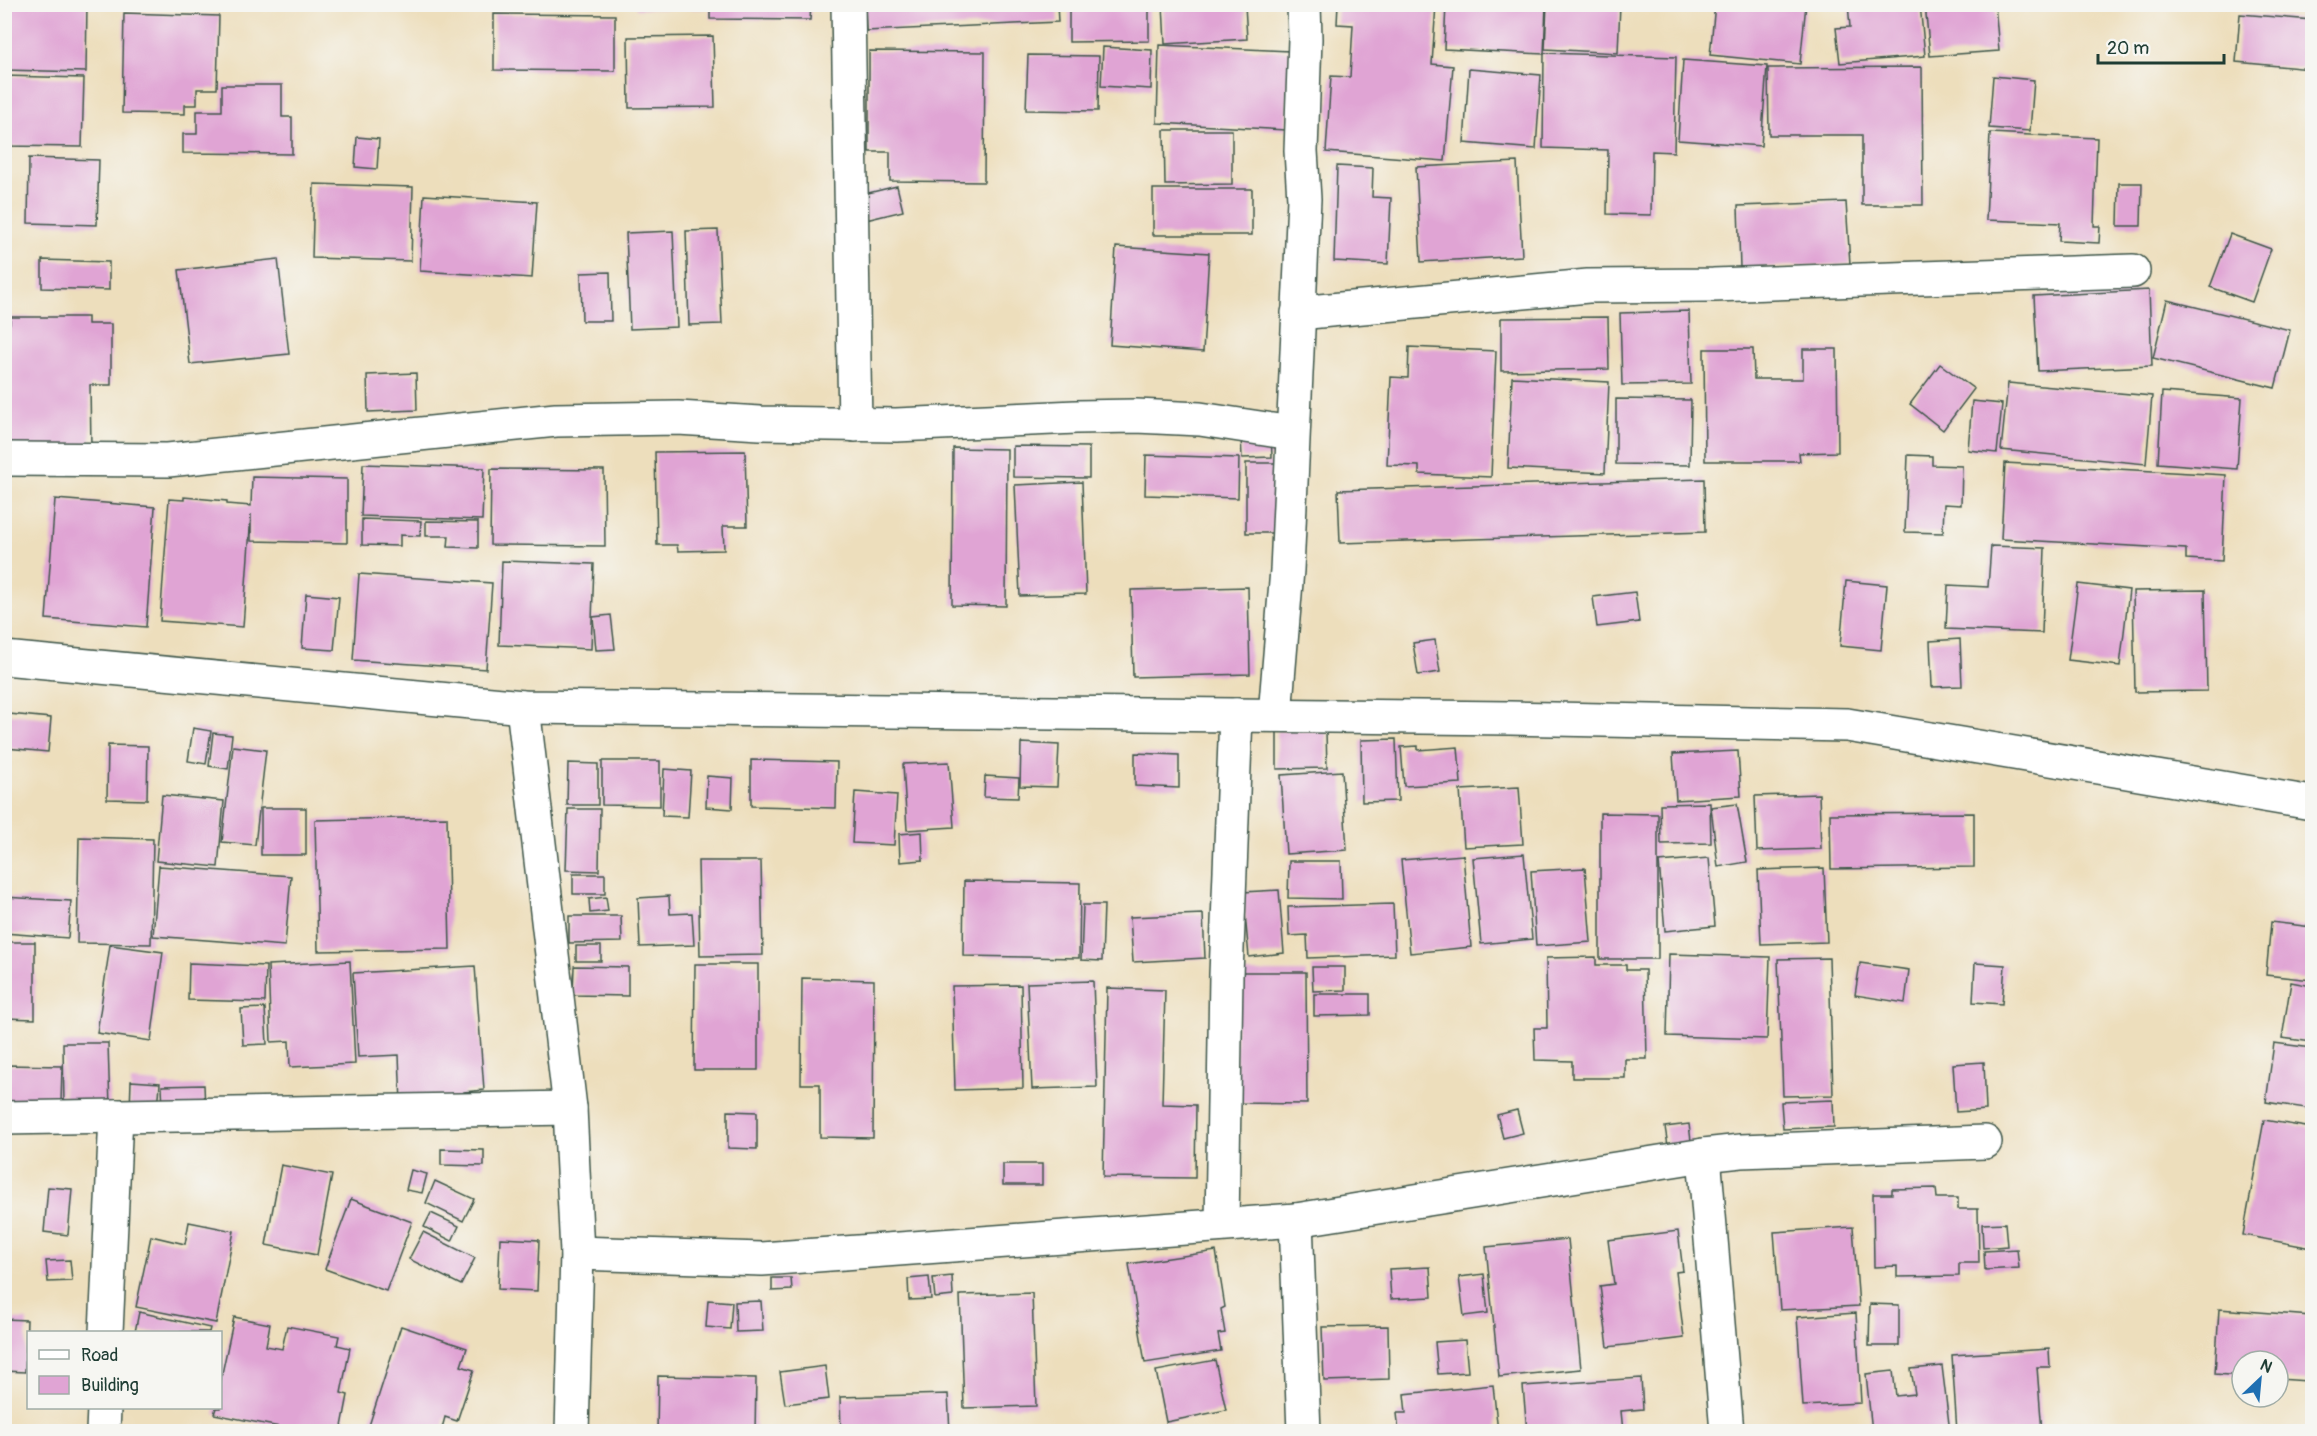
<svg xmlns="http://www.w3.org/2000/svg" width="2317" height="1436" font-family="Pangolin,sans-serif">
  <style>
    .building { fill: #e0a4d4 }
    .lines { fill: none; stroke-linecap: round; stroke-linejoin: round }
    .minor-casing { stroke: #3e5548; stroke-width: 36 }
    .minor { stroke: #fff; stroke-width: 33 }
  </style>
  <rect width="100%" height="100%" fill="#f6f6f2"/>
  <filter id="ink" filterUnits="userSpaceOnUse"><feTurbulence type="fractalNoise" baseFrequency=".0167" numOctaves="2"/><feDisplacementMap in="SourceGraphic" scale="12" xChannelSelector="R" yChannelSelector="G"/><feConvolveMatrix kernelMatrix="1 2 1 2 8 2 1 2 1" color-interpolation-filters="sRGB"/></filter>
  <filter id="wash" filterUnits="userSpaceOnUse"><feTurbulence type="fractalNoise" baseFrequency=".008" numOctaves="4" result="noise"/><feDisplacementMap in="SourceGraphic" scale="24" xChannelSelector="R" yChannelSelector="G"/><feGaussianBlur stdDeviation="1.35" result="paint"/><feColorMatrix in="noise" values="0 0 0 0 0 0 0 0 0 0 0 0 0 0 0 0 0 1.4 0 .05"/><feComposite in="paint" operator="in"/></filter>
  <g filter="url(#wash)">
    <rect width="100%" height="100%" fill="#eddebc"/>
    <g id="blocks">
      <g class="building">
        <polygon points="4,4 87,4 86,72 4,70"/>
        <rect x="636" y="4" width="69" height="5"/>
        <polygon points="710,4 811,4 810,20 710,19"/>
        <polygon points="865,4 1057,4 1058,22 866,31"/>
        <polygon points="1338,4 1436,4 1432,64 1453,66 1445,161 1326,152 1331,76 1350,77 1353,25 1337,24"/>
        <polygon points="1446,4 1546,4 1544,54 1444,49"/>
        <polygon points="1547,4 1620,4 1618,53 1545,49"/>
        <polygon points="1715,4 1806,4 1800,64 1710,55"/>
        <polygon points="1848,4 1920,4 1925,56 1840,63 1836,28 1850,27"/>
        <polygon points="1925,4 1995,4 1999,51 1930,56"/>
        <polygon points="1069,5 1149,5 1149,41 1069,42"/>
        <polygon points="1163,5 1245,5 1247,39 1165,44"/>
        <polygon points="124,13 219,16 217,89 197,89 197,105 185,105 185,114 122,113"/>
        <polygon points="494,14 615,15 615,71 494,70"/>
        <polygon points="2240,14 2312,20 2310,69 2236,62"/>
        <polygon points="713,36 715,107 629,108 628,37"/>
        <polygon points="1159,45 1290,51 1286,130 1157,123"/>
        <polygon points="1103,47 1152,50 1151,89 1101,86"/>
        <polygon points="869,51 985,52 984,182 890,181 890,152 869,152"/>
        <polygon points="1544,53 1676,57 1674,152 1652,151 1651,215 1607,214 1608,150 1543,148"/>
        <polygon points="1028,55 1099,56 1098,111 1026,110"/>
        <polygon points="1683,60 1767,66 1761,146 1678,140"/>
        <polygon points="1922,67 1923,205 1862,205 1862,135 1769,135 1768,68"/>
        <polygon points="1469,69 1541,75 1536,149 1464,143"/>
        <polygon points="4,76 84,78 82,147 4,146"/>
        <polygon points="1993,76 2034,80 2030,131 1989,128"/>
        <polygon points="222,85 282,85 282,117 292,117 292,154 183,153 183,134 197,134 197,111 222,111"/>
        <polygon points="1164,130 1232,130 1232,184 1165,185"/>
        <polygon points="1990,133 2097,138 2094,226 2100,226 2099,243 2059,241 2060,223 1986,220"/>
        <polygon points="357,137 379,139 377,169 355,167"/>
        <polygon points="29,158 99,160 97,225 28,223"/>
        <polygon points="1517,162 1522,256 1421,262 1416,167"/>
        <polygon points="1337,166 1373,168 1372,197 1391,198 1388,264 1334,261"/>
        <polygon points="2119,183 2142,183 2141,226 2118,226"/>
        <polygon points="314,184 413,187 411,261 312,258"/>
        <polygon points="897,186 903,211 866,220 860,195"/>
        <rect x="1153" y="189" width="99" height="46"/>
        <polygon points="424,195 537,202 532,278 420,271"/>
        <polygon points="1846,202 1850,264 1740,268 1738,206"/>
        <polygon points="718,230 722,324 689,325 686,231"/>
        <polygon points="673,231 677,327 630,329 626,233"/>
        <polygon points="2230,234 2271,249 2252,302 2210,287"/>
        <polygon points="1116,247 1209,253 1203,352 1110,345"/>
        <polygon points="278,259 289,354 190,364 179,270"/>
        <polygon points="42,260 109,262 109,290 42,288"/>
        <polygon points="610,272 611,321 582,321 581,273"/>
        <polygon points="2149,290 2152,366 2038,371 2034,296"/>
        <polygon points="2167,300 2290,330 2275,388 2153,358"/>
        <polygon points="1689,311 1691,384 1622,385 1620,313"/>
        <polygon points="10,317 88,317 88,324 111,324 111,385 90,385 91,448 4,448 4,323 10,323"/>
        <polygon points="1608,317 1609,369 1501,371 1501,318"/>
        <polygon points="1409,347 1496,351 1491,477 1419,474 1419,466 1387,465 1391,377 1408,378"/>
        <polygon points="1704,349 1753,349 1754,379 1803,379 1803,349 1837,349 1838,452 1799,453 1800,461 1705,461"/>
        <polygon points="1940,364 1974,389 1943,430 1910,404"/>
        <polygon points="416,373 417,410 368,412 367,375"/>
        <polygon points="1512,377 1609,382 1605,473 1508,468"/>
        <polygon points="2008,383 2152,396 2146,464 2001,450"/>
        <polygon points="2162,392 2242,398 2237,469 2158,463"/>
        <polygon points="1616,399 1691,400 1690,465 1616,464"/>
        <polygon points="1972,401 2002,404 1997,453 1968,450"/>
        <polygon points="1271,434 1272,457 1242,458 1241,436"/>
        <polygon points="1013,446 1089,447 1089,478 1013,477"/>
        <polygon points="953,448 1007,449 1006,606 952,605"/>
        <polygon points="745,451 747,526 723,526 724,550 678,551 677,545 657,545 655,452"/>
        <polygon points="1146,455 1239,458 1238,498 1145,495"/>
        <polygon points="1908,455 1932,456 1932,465 1962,466 1961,505 1944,504 1943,533 1905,532"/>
        <polygon points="1246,463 1277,463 1278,533 1246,533"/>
        <polygon points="2005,463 2226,475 2222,561 2186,559 2186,549 2001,539"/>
        <polygon points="363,464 484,468 482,520 361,516"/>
        <polygon points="491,469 604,470 605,546 490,545"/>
        <polygon points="252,477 347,479 347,543 251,541 251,514 243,627 160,621 169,499 184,500 184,497 227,501 227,504 251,506"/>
        <polygon points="1704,479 1705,532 1340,543 1338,490"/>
        <polygon points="1082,482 1086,594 1020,596 1015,485"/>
        <polygon points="55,499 155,507 146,627 46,619"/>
        <polygon points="362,519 421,521 420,536 400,535 400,546 362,545"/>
        <polygon points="426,521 478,522 478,548 448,547 449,536 426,536"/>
        <polygon points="1991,546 2045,548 2042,633 1946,629 1948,585 1988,587"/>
        <polygon points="502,561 594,564 591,649 499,645"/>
        <polygon points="359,574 492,583 486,669 353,660"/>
        <polygon points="1846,581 1887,585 1881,650 1840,646"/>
        <polygon points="2078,584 2129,590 2120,666 2068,660"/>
        <polygon points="1248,587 1250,674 1133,677 1131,590"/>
        <polygon points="2205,590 2207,691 2135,692 2133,591"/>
        <polygon points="1635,592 1639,622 1597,627 1593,597"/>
        <polygon points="306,594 339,597 334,650 302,648"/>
        <polygon points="611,615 615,649 596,650 593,617"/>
        <polygon points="1960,639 1962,686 1932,687 1930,641"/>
        <polygon points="1435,640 1440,672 1418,675 1413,643"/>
        <polygon points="9,714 51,718 48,752 6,748"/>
        <polygon points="193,728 211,731 206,764 188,761"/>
        <polygon points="1277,731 1326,731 1327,768 1277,769"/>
        <polygon points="213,733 232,735 228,769 209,766"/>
        <polygon points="1396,739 1398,801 1362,802 1361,740"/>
        <polygon points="1021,743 1059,745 1057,787 1020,786"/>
        <polygon points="108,745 148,746 147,800 107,799"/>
        <polygon points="233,746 266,750 255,845 222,842"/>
        <polygon points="1418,746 1418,750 1458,747 1461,783 1404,786 1401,747"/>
        <polygon points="1738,751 1741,796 1676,800 1673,754"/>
        <polygon points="1135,753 1179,755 1179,788 1135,786"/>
        <polygon points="751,760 837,762 836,808 751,806"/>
        <polygon points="602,761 660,761 660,806 602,805"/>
        <polygon points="949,762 954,827 907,830 903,764"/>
        <polygon points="568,763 598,764 598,805 567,805"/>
        <polygon points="664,769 691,771 688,817 662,816"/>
        <polygon points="1342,771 1347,850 1286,854 1281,775"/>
        <polygon points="707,776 733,778 732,809 706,807"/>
        <polygon points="985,776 1019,778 1018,798 984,797"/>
        <polygon points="1519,787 1523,844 1464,847 1460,790"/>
        <polygon points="855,792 897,795 894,845 852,843"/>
        <polygon points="1819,794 1821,849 1757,851 1755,796"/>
        <polygon points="162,795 224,801 218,867 156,861"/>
        <polygon points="1710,803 1711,843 1661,844 1660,804"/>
        <polygon points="1737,804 1747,862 1718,867 1711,807"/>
        <rect x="261" y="808" width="45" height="47"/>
        <polygon points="568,809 600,809 599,871 566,870"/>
        <polygon points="1600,813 1658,814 1658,959 1600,959"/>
        <polygon points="1974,813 1974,867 1831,869 1830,814"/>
        <polygon points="447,817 450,949 318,951 315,820"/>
        <polygon points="922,832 923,860 900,862 899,834"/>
        <polygon points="79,837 153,839 151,944 77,943"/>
        <polygon points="1524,854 1532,939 1481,944 1473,858"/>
        <polygon points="1463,855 1471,947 1410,953 1401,860"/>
        <polygon points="1709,858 1715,926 1665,931 1659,862"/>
        <polygon points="698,861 761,861 763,955 700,956"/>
        <polygon points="1289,861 1341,861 1342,899 1288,898"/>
        <polygon points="159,866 291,876 285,946 153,936"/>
        <polygon points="1585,868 1591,942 1536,946 1531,871"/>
        <polygon points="1824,868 1827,942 1761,944 1758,870"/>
        <rect x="573" y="874" width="32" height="20"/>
        <polygon points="964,881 1080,883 1079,958 963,956"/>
        <polygon points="1279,890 1284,953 1249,957 1243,892"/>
        <polygon points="669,896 670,914 692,913 694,945 640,947 638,898"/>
        <polygon points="4,897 71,901 68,938 4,933"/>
        <polygon points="606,897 608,911 590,913 589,899"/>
        <polygon points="1393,904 1395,955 1308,958 1307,935 1289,936 1288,907"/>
        <polygon points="1083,905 1104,905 1102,961 1081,960"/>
        <polygon points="1203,914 1205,958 1133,962 1130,917"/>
        <polygon points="569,916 621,916 622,942 569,943"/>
        <polygon points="2271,922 2312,927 2312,980 2266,975"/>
        <polygon points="4,942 35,942 35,1019 4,1018"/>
        <polygon points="110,945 163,952 151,1041 97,1033"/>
        <rect x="576" y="946" width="25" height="15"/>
        <polygon points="1669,954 1770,957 1767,1039 1667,1036"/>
        <polygon points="1596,957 1596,965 1626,965 1626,970 1645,970 1647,1059 1625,1059 1625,1078 1572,1078 1572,1061 1535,1060 1534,1028 1547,1028 1546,958"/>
        <polygon points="1829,958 1833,1095 1783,1096 1778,959"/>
        <polygon points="350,961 355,1064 290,1067 289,1041 271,1042 268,965"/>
        <polygon points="189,963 266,966 265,1002 188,1000"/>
        <polygon points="1860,963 1909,970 1905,1003 1855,995"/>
        <polygon points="1975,963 2005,965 2002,1004 1973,1002"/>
        <polygon points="695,964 758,964 758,1070 694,1070"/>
        <polygon points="475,966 484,1090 464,1092 464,1100 401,1104 399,1055 358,1057 353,973"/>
        <polygon points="574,966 628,967 628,996 573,995"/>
        <polygon points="1312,967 1345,967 1345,990 1313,991"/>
        <polygon points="1236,972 1306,972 1307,1104 1236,1103"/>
        <polygon points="802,978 874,980 873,1138 820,1137 820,1084 801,1084"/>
        <polygon points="1093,981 1097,1087 1032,1089 1027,983"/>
        <polygon points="2291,982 2312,986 2312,1042 2282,1038"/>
        <polygon points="1021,985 1023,1088 955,1090 952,986"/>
        <polygon points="1107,988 1165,990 1162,1104 1196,1105 1195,1178 1103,1177"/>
        <polygon points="1314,994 1370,994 1370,1015 1314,1016"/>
        <polygon points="265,1008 267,1044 243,1045 241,1009"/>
        <polygon points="63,1043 108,1043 110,1108 64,1109"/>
        <polygon points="2274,1043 2312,1048 2312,1109 2266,1102"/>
        <polygon points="1984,1062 1986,1110 1956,1112 1953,1064"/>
        <polygon points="5,1065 62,1066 61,1104 5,1104"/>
        <polygon points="131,1081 160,1083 158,1111 130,1110"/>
        <polygon points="204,1085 205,1109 163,1110 162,1086"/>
        <polygon points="1833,1100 1834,1127 1783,1129 1781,1102"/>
        <polygon points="1517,1110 1523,1133 1503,1138 1497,1115"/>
        <polygon points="728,1111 757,1112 757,1149 728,1148"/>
        <polygon points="2264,1120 2312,1128 2312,1248 2243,1235"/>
        <polygon points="1689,1124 1692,1150 1669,1152 1665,1127"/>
        <polygon points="441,1149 484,1150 484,1166 441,1165"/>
        <rect x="1003" y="1164" width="39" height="21"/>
        <polygon points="281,1165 332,1175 317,1255 266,1245"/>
        <polygon points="411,1170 427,1174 422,1193 406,1190"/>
        <polygon points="435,1181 474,1199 463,1221 426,1203"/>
        <polygon points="48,1187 72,1189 68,1235 44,1232"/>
        <polygon points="1936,1188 1937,1198 1958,1198 1958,1209 1978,1209 1979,1263 1959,1263 1959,1276 1897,1277 1897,1266 1874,1267 1873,1194 1892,1194 1892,1189"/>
        <polygon points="351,1199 412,1222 386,1291 325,1269"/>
        <polygon points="431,1213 459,1226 452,1241 424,1227"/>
        <polygon points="189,1222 234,1231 216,1323 136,1307 151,1236 185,1244"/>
        <polygon points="2005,1223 2007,1246 1983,1248 1982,1224"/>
        <polygon points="1853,1227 1859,1306 1780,1310 1774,1232"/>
        <polygon points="1678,1231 1683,1271 1676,1272 1684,1338 1608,1347 1600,1286 1614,1284 1608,1240"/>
        <polygon points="423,1232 475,1258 461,1285 409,1259"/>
        <polygon points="500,1238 539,1240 537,1291 498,1289"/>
        <polygon points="1568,1239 1581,1369 1499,1377 1486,1247"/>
        <polygon points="2017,1249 2019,1268 1985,1270 1984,1251"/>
        <polygon points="1216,1251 1225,1307 1221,1309 1225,1333 1218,1334 1221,1351 1145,1363 1129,1264"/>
        <polygon points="70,1260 72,1281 48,1282 46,1261"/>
        <polygon points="1430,1267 1432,1297 1391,1299 1389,1269"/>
        <polygon points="1484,1274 1488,1313 1464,1316 1459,1277"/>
        <polygon points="952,1276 953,1296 935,1298 933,1278"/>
        <polygon points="929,1277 931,1299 909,1300 908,1279"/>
        <polygon points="772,1278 791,1278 792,1290 772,1291"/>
        <polygon points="1032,1293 1036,1406 964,1408 960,1295"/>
        <polygon points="708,1300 732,1302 730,1329 706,1327"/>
        <polygon points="761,1301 763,1331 736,1332 735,1302"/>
        <polygon points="1870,1304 1899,1305 1899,1346 1869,1346"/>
        <polygon points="2219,1309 2311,1316 2307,1381 2278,1379 2278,1361 2242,1361 2242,1376 2215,1374"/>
        <polygon points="139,1312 210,1328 209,1332 135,1332"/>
        <polygon points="1856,1313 1861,1403 1803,1406 1797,1317"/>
        <polygon points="234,1317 270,1324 266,1346 282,1349 287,1326 339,1336 337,1345 350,1348 341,1393 348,1395 341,1432 305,1432 214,1414 216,1408 220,1408 220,1383"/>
        <polygon points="4,1319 27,1320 25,1372 4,1371"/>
        <polygon points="401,1326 467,1348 461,1366 474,1370 457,1421 445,1417 441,1432 367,1432"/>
        <polygon points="1388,1326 1389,1379 1324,1381 1322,1327"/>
        <polygon points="1465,1340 1468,1372 1438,1374 1435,1342"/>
        <polygon points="2049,1349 2050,1367 2037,1367 2042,1432 1957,1432 1952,1355"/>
        <polygon points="1215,1360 1226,1410 1166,1422 1156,1371"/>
        <polygon points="825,1366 829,1399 785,1404 780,1372"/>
        <polygon points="1942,1366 1950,1432 1872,1432 1866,1374 1893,1371 1896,1396 1915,1394 1911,1369"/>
        <polygon points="658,1376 756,1378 755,1432 657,1432"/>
        <polygon points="1641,1378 1643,1409 1621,1411 1623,1432 1527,1432 1523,1386"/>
        <polygon points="1493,1385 1498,1432 1399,1432 1397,1413 1406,1413 1404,1394"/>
        <polygon points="948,1394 950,1432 841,1432 840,1397"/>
      </g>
    </g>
  </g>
  <g filter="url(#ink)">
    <use href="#blocks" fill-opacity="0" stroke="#3e5548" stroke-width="1.5"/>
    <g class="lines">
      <g class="minor-casing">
        <g id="minor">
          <polyline points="848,4 855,425"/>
          <polyline points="1298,313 1588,286 1713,285 2133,271"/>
          <polyline points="4,459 168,460 556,420 678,418 760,423 896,425 1076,417 1136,416 1200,419 1292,433"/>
          <polyline points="4,658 523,707 1510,718 1847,725 2312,803"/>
          <polyline points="523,707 570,1108 577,1253 572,1432"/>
          <polyline points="1275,715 1287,570 1304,199 1301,151 1305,39 1304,4"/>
          <polyline points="4,1118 570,1108"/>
          <polyline points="1704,1155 1727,1432"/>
          <polyline points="1296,1220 1304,1432"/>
          <polyline points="1222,1225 1226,975 1236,715"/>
          <polyline points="577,1253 762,1259 1296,1220 1704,1155 1741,1151 1985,1142"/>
          <polyline points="106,1332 116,1116"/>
          <polyline points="103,1432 104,1408"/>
        </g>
      </g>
      <use href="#minor" class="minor"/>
    </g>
  </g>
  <rect width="2317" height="1436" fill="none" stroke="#f6f6f2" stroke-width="24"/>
  <rect x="27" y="1331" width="195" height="78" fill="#f6f6f2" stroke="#a0aca6" stroke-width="1.5"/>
  <rect x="39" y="1350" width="30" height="9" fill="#ffffff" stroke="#a0aca6" stroke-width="1.5"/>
  <text x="81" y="1361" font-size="18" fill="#1f3d34">Road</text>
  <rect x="39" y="1376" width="30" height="18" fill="#e0a4d4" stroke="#a0aca6" stroke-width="1.5"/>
  <text x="81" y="1391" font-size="18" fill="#1f3d34">Building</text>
  <g transform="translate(2260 1379) rotate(26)"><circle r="28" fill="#f6f6f2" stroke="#a0aca6" stroke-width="1.5"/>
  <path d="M0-4.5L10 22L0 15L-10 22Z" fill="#1f6fb2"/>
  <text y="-9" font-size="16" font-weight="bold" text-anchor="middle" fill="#1f3d34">N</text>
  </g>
  <path d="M2098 54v9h126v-9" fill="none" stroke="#1f3d34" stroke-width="3"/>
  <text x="2107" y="54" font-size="18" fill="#1f3d34" stroke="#f6f6f2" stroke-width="4.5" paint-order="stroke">20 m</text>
</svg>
